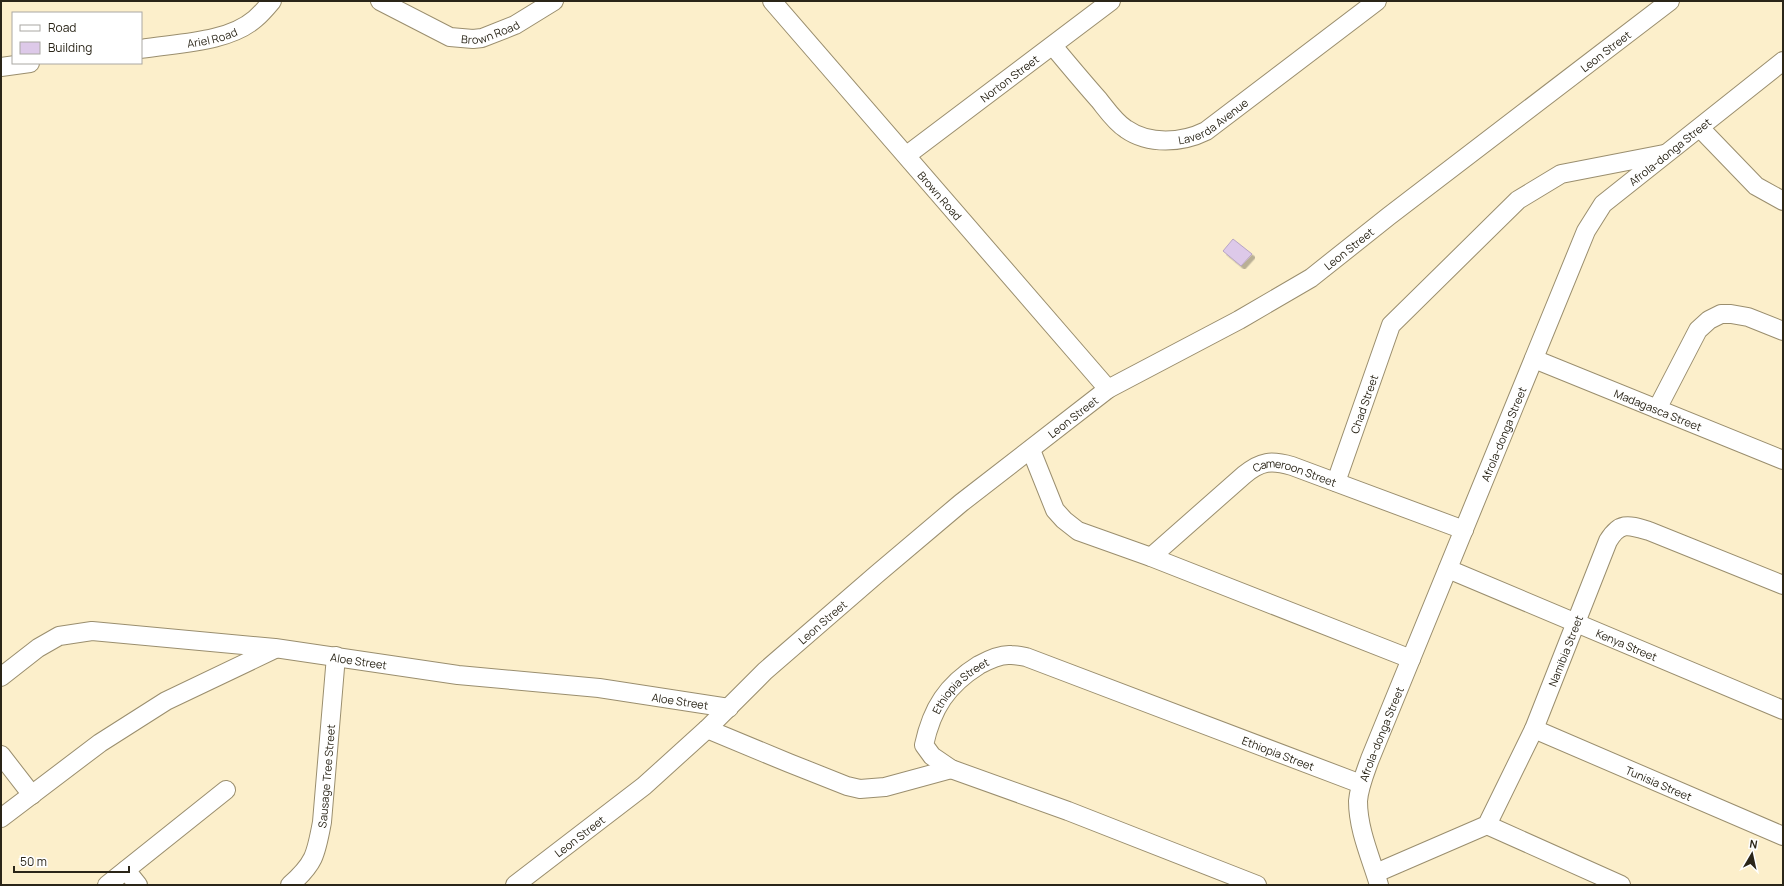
<svg xmlns="http://www.w3.org/2000/svg" width="1784" height="886" font-family="Manrope,sans-serif">
  <style>
    .building { fill: #ddc9e9; stroke: #b8a5c4; filter: url(#shadow) }
    .lines { fill: none; stroke-linecap: round; stroke-linejoin: round }
    .minor-casing { stroke: #9a8e6e; stroke-width: 20 }
    .minor { stroke: #fff; stroke-width: 18 }
    .labels { text-anchor: middle; dominant-baseline: central; stroke-width: 4; stroke-linejoin: round; paint-order: stroke }
    .street-label { font-size: 11px; fill: #2a2518; stroke: #fff }
  </style>
  <defs>
    <filter id="shadow"><feDropShadow dx="3.5" dy="3.5" stdDeviation="0" flood-color="#0004"/></filter>
  </defs>
  <rect width="100%" height="100%" fill="#fcefcb"/>
  <polygon class="building" points="1233,239 1252,254 1241,266 1223,251"/>
  <g class="lines">
    <g class="minor-casing">
      <g id="minor">
        <path id="s1" d="M380,1L450,37L473,39L482,38L515,25L554,1"/>
        <path id="s2" d="M772,1L1108,389"/>
        <path id="s3" d="M1053,46C1068,64 1083,82 1099,100C1107,110 1115,122 1126,129C1149,145 1182,143 1206,131L1377,1"/>
        <path id="s4" d="M141,49C176,43 227,43 255,19C261,14 267,7 272,1"/>
        <polyline points="1,67 30,63"/>
        <polyline points="1700,128 1756,186 1783,201"/>
        <path id="s5" d="M907,155L1111,1"/>
        <path id="s6" d="M1534,359L1783,460"/>
        <polyline points="1657,409 1698,330 1709,320 1721,314 1731,314 1748,317 1783,331"/>
        <polyline points="1031,450 1055,510 1064,520 1078,531 1151,557 1411,659"/>
        <path id="s7" d="M1336,482L1391,325L1518,200L1561,174L1664,154"/>
        <path id="s8" d="M1151,557L1244,475C1261,461 1271,460 1292,466L1464,530"/>
        <path id="s9" d="M1448,569L1783,710"/>
        <path id="s10" d="M1,677L38,648L59,636L92,631L275,648L458,675L599,688L729,708"/>
        <polyline points="707,729 789,763 847,786 860,789 885,787 951,769"/>
        <path id="s11" d="M1534,729L1783,836"/>
        <polyline points="1,755 32,795"/>
        <polyline points="1,818 100,743 166,701 275,649"/>
        <polyline points="1487,825 1621,885"/>
        <polyline points="126,870 138,885"/>
        <path id="s12" d="M1376,873L1487,825L1534,729L1608,541C1620,521 1629,525 1649,531L1783,585"/>
        <polyline points="107,885 226,790"/>
        <path id="s13" d="M290,885C315,863 316,854 322,822L336,656"/>
        <path id="s14" d="M515,885L644,786L707,729L765,671L877,574L961,503L1108,389L1239,320L1311,278L1389,216L1670,1"/>
        <path id="s15" d="M1257,885L1068,811L951,769L932,756L924,745C932,708 947,685 979,665C988,660 1000,654 1011,655C1016,655 1021,656 1026,657L1361,784"/>
        <path id="s16" d="M1379,885C1371,858 1358,830 1358,801C1359,787 1365,773 1370,759L1586,231L1603,204L1783,61"/>
      </g>
    </g>
    <use href="#minor" class="minor"/>
  </g>
  <g class="labels">
    <g class="street-label">
      <text stroke="none"><textPath href="#s1" startOffset="120">Brown Road</textPath></text>
      <text stroke="none"><textPath href="#s4" startOffset="72">Ariel Road</textPath></text>
      <text stroke="none"><textPath href="#s14" startOffset="1377">Leon Street</textPath></text>
      <text stroke="none"><textPath href="#s5" startOffset="128">Norton Street</textPath></text>
      <text stroke="none"><textPath href="#s3" startOffset="205">Laverda Avenue</textPath></text>
      <text stroke="none"><textPath href="#s16" startOffset="818">Afrola-donga Street</textPath></text>
      <text stroke="none"><textPath href="#s2" startOffset="257">Brown Road</textPath></text>
      <text stroke="none"><textPath href="#s14" startOffset="1053">Leon Street</textPath></text>
      <text stroke="none"><textPath href="#s7" startOffset="83">Chad Street</textPath></text>
      <text stroke="none"><textPath href="#s6" startOffset="134">Madagasca Street</textPath></text>
      <text stroke="none"><textPath href="#s14" startOffset="729">Leon Street</textPath></text>
      <text stroke="none"><textPath href="#s16" startOffset="482">Afrola-donga Street</textPath></text>
      <text stroke="none"><textPath href="#s8" startOffset="179">Cameroon Street</textPath></text>
      <text stroke="none"><textPath href="#s14" startOffset="405">Leon Street</textPath></text>
      <text stroke="none"><textPath href="#s9" startOffset="194">Kenya Street</textPath></text>
      <text stroke="none"><textPath href="#s12" startOffset="312">Namibia Street</textPath></text>
      <text stroke="none"><textPath href="#s10" startOffset="373">Aloe Street</textPath></text>
      <text stroke="none"><textPath href="#s15" startOffset="436">Ethiopia Street</textPath></text>
      <text stroke="none"><textPath href="#s10" startOffset="697">Aloe Street</textPath></text>
      <text stroke="none"><textPath href="#s16" startOffset="158">Afrola-donga Street</textPath></text>
      <text stroke="none"><textPath href="#s15" startOffset="783">Ethiopia Street</textPath></text>
      <text stroke="none"><textPath href="#s13" startOffset="119">Sausage Tree Street</textPath></text>
      <text stroke="none"><textPath href="#s11" startOffset="136">Tunisia Street</textPath></text>
      <text stroke="none"><textPath href="#s14" startOffset="81">Leon Street</textPath></text>
    </g>
  </g>
  <rect width="1784" height="886" fill="none" stroke="#2a2518" stroke-width="4"/>
  <rect x="12" y="12" width="130" height="52" fill="#ffffff" stroke="#aaa8a3"/>
  <rect x="20" y="25" width="20" height="6" fill="#ffffff" stroke="#aaa8a3"/>
  <text x="48" y="32" font-size="12" fill="#2a2518">Road</text>
  <rect x="20" y="42" width="20" height="12" fill="#ddc9e9" stroke="#aaa8a3"/>
  <text x="48" y="52" font-size="12" fill="#2a2518">Building</text>
  <g transform="translate(1752 854) rotate(9)" stroke="#ffffff" stroke-width="3" paint-order="stroke">
  <path d="M0-3L7 15L0 10L-7 15Z" fill="#2a2518"/>
  <text y="-6" font-size="11" font-weight="bold" text-anchor="middle" fill="#2a2518">N</text>
  </g>
  <path d="M14 866v6h115v-6" fill="none" stroke="#2a2518" stroke-width="2"/>
  <text x="20" y="866" font-size="12" fill="#2a2518" stroke="#ffffff" stroke-width="3" paint-order="stroke">50 m</text>
</svg>
